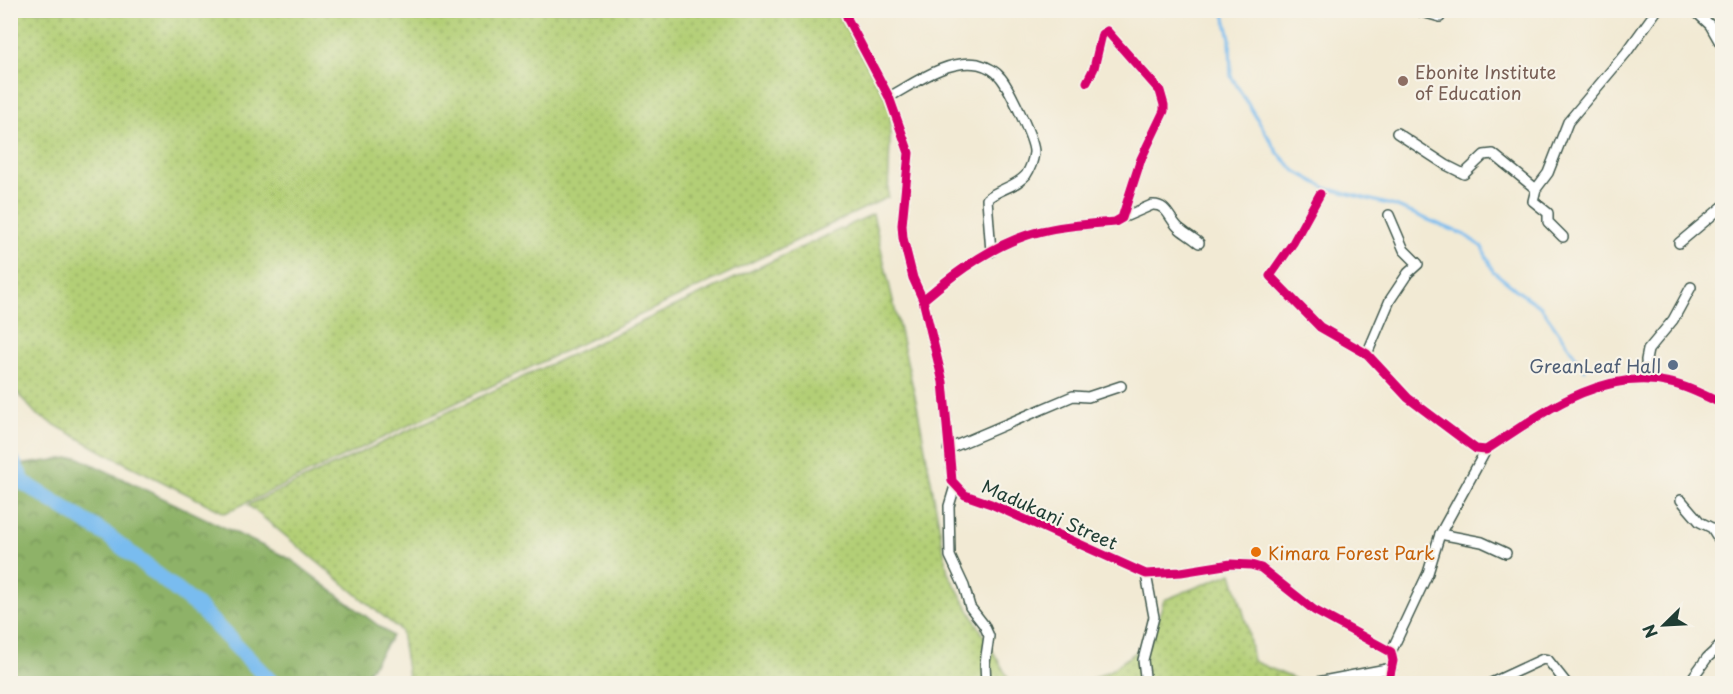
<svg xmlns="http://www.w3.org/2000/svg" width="1733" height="694" font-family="'Playpen Sans',sans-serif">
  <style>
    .grass { fill: url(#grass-dots); stroke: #698655; stroke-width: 1.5 }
    .forest { fill: url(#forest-crowns); stroke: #56784e; stroke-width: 1.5 }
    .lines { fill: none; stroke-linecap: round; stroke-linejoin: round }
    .stream { stroke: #79bcef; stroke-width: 3 }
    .river { stroke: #79bcef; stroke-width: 16 }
    .street-casing { stroke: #3f574c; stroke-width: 12 }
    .street { stroke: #fff; stroke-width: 9 }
    .cycleway-casing { stroke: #f7f3e8; stroke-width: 13 }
    .cycleway { stroke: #d6006c; stroke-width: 9 }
    .education-dot { fill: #8d6e63; stroke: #f7f3e8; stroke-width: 2 }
    .service-dot { fill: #5c6f8a; stroke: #f7f3e8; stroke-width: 2 }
    .food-dot { fill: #e8710a; stroke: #f7f3e8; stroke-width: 2 }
    .labels { text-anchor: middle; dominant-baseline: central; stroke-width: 4.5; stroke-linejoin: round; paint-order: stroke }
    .education-label { font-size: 18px; fill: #785e54; stroke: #f7f3e8; text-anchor: start }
    .service-label { font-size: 18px; fill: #4e5e75; stroke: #f7f3e8; text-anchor: end }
    .street-label { font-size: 18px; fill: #1f3d34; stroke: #f7f3e8 }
    .food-label { font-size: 18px; fill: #c56008; stroke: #f7f3e8; text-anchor: start }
  </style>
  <defs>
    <pattern id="grass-dots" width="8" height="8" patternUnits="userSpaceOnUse" patternTransform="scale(1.5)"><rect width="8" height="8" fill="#b3cf76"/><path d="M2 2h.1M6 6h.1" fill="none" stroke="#91a962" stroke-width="1.8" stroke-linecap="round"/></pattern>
    <pattern id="forest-crowns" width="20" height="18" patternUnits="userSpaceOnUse" patternTransform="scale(1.5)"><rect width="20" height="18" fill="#8eb267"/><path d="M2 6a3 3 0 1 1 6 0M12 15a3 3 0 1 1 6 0" fill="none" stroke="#739256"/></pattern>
  </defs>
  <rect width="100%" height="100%" fill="#f7f3e8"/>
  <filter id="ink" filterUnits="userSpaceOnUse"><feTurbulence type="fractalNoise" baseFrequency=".0167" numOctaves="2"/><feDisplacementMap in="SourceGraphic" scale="12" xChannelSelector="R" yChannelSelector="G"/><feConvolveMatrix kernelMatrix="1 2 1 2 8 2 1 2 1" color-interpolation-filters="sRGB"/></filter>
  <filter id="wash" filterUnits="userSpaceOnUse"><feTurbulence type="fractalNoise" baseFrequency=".008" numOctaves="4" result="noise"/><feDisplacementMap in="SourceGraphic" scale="24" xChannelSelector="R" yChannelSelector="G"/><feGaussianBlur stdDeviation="1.35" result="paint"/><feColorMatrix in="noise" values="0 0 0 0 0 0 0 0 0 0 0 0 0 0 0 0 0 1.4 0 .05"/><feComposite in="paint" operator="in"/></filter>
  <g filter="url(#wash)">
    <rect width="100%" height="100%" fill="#f2ead4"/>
    <g class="grass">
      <polygon points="11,11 836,11 891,107 888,197 225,513 109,455 37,415 11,386"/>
      <polygon points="873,214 917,405 948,573 1011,683 409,683 401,631 248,505"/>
      <polygon points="1232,573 1247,625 1253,661 1304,683 1082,684 1111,670 1151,641 1164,600"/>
    </g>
    <polygon class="forest" points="77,457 290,559 392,636 361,683 11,683 11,466"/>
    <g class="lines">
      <polyline class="stream" points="1223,10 1230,38 1231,76 1278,153 1295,171 1326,188 1395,206 1465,235 1482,247 1493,271 1519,292 1541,307 1585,370"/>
      <polyline class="river" points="10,457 24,483 107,535 198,607 273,684"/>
    </g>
  </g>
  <g filter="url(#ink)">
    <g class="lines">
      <g class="street-casing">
        <g id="street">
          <polyline points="845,10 848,20 889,97 909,153 902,225 903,238 913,278 923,300 943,382 952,481 965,495 991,504 1146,574 1181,572 1231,564 1251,565 1261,568 1314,610 1391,652 1393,661 1388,684"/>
          <polyline points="1415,10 1440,17"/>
          <polyline points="1694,10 1710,25 1722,46"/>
          <path d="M889,97C915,83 946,59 978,64C986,66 996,71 1001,78C1009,88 1035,141 1034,153C1033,160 1030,169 1026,175C1016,187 998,189 987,199L991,252"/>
          <polyline points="1397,133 1446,165 1464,174 1484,155 1493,154 1536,189"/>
          <path d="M1320,194L1293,243L1270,276L1320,327L1367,354L1408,398L1476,449L1486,450C1541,414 1601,367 1671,383C1689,387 1706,396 1722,404"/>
          <path d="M1122,218L1152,205C1168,204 1169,220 1180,229C1186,234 1193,238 1199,243"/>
          <polyline points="1563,237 1548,222 1548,213 1533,201 1536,189 1548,173 1568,122 1626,53 1657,10"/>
          <polyline points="1679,243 1722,207"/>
          <path d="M923,300C957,271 998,241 1042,231C1066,225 1091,224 1115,222L1122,218L1141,159L1164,111V105L1160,91L1107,31L1102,34L1094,68L1087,82"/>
          <polyline points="1367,354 1390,300 1408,273 1418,264 1404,250 1389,215"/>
          <polyline points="1647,380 1646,360 1648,350 1673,320 1691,287"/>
          <polyline points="948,449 1073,396 1088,397 1121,386"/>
          <polyline points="955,486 949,506 950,556 964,586 970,607 984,625 989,636 985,663 986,684"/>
          <polyline points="1681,500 1700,522 1712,528 1722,544"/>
          <polyline points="1440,534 1482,542 1506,553"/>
          <polyline points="1391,652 1428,573 1440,534 1486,450"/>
          <polyline points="1146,684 1143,660 1154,617 1146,574"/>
          <polyline points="1307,684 1392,668"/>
          <polyline points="1489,684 1543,659 1548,660 1567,684"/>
          <polyline points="1688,684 1707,658 1722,644"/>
        </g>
      </g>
      <use href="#street" class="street"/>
      <g class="cycleway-casing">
        <g id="cycleway">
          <polyline points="845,10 848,20 889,97 909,153 902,225 903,238 913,278 923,300 943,382 952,481 965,495 991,504 1146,574 1181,572 1231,564 1251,565 1261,568 1314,610 1391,652 1393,661 1388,684"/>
          <path d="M1320,194L1293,243L1270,276L1320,327L1367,354L1408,398L1476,449L1486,450C1541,414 1601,367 1671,383C1689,387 1706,396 1722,404"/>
          <path d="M923,300C957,271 998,241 1042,231C1066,225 1091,224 1115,222L1122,218L1141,159L1164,111V105L1160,91L1107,31L1102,34L1094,68L1087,82"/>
        </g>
      </g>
      <use href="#cycleway" class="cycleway"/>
    </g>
  </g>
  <circle class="education-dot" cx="1403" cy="81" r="6"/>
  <circle class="service-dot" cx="1673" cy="365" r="6"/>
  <circle class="food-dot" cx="1256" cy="552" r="6"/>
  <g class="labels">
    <g class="education-label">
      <text x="1415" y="71">Ebonite Institute<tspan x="1415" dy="21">of Education</tspan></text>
    </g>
    <g class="service-label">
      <text x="1661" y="365">GreanLeaf Hall</text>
    </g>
    <g class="street-label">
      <text transform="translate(1050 514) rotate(24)">Madukani Street</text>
    </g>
    <g class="food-label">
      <text x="1268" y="552">Kimara Forest Park</text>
    </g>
  </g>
  <rect width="1733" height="694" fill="none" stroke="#f7f3e8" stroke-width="36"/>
  <g transform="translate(1664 625) rotate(246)" stroke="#f7f3e8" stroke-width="4.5" paint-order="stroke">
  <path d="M0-4.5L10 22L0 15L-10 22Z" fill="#1f3d34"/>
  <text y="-9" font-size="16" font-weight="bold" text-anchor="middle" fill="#1f3d34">N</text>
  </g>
</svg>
